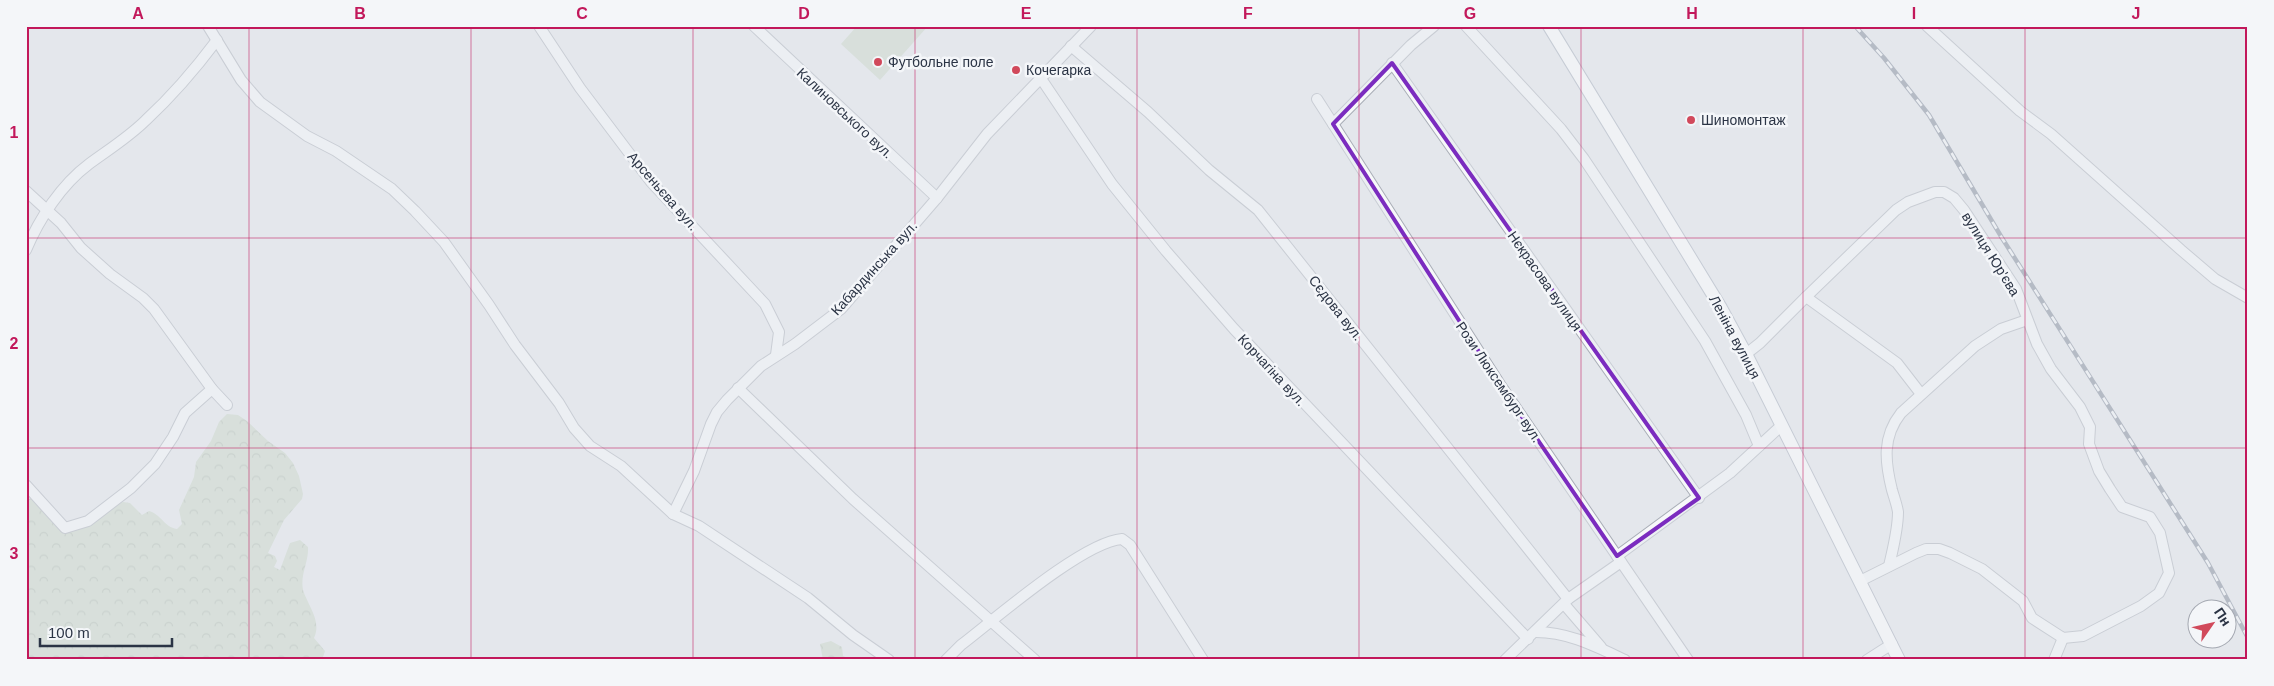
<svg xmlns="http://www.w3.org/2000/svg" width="2274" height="686" font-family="Helvetica,sans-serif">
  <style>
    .forest { fill: url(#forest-crowns) }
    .pitch { fill: #c9d6c5 }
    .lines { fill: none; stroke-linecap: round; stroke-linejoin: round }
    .minor-casing { stroke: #a9aeb7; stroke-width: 12 }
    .major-casing { stroke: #a3abb8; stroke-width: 14 }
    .minor { stroke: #f7f8fa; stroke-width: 10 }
    .major { stroke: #fff; stroke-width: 12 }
    .rail-casing { stroke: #7d8696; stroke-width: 4.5 }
    .rail { stroke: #f4f6f9; stroke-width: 2.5; stroke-dasharray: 8; stroke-linecap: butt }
    .marked { fill: none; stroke: #7b2cbf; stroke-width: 4; stroke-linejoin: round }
    .grid { fill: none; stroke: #c2185b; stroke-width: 1; stroke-opacity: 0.55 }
    .poi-dot { fill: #d1495b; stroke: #f4f6f9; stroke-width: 2 }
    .labels { text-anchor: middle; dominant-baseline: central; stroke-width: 5; stroke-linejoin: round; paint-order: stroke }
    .poi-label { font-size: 14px; fill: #2b3445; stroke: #f4f6f9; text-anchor: start }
    .street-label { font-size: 14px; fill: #2b3445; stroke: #f4f6f9 }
    .neatline { fill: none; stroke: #c2185b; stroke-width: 2 }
    .grid-label { font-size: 16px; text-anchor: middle; font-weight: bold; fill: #c2185b }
  </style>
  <defs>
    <pattern id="forest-crowns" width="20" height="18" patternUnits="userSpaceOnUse" patternTransform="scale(1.25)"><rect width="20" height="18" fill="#c9d6c5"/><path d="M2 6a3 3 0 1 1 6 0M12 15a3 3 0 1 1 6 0" fill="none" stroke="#adb8ab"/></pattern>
  </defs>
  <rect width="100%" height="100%" fill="#e4e7ec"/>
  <g class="forest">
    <path d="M227,414L238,415L247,421L268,441L285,453L293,463L299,476L303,494L302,499L284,520L268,553L275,556L277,561L274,567L280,570L290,543L300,540L308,547C309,562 300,574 303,590C308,606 322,621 314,638L325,651L322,660H26V497L37,502L67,530L123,502L130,503L142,515L149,511C162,515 164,527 177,529L182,524L179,510L194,477L196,462L211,441L219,422Z"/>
    <polygon points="831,641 842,647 843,656 852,660 823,660 820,644"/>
  </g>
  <polygon class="pitch" points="857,26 928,26 880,80 841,44"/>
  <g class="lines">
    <g class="minor-casing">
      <g id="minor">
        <polyline points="208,26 241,80 260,102 307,136 336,151 392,189 415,211 444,242 489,305 515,345 559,403 574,428 590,446 621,466 673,514 699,526 808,598 853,635 889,660"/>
        <polyline points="539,26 580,88 651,182 765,304 779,332 776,355"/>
        <polyline points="754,26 937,198"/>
        <polyline points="1466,26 1561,129 1584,159 1705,341 1746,415 1759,446"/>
        <polyline points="1927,26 2020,111 2051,134 2181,250 2215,279 2248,298"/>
        <polyline points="1071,46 1148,112 1209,170 1258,210 1568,599"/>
        <polyline points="1392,63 1699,498"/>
        <polyline points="1042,80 1112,184 1166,251 1234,329 1528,639"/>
        <polyline points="1317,99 1501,386 1688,660"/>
        <polyline points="1333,124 1411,45 1434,26"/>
        <polyline points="26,191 61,223 81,248 110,274 143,298 154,309 212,389 227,405"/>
        <path d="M26,250C39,219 61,185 89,164C108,150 129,137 146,120C172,96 196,68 217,40"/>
        <polyline points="1746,354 1760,343 1806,297"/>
        <polyline points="738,388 853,499 1035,660"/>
        <polyline points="26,485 65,528 88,521 131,488 155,464 173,437 185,413 212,389"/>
        <polyline points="673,514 694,471 711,424 717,412 727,400 761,366 795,344 841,309 937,198 987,134 1091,26"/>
        <polyline points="1617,556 1730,473 1781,426"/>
        <path d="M1889,566C1893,548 1898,530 1898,512C1897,505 1894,497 1892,490C1885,462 1882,437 1901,413L1975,346L2001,329L2027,320"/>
        <polyline points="1860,581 1916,553 1926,549 1939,549 1950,553 1982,569 2023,601 2032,618 2063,638 2083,636 2141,606 2159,593 2169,573 2160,533 2150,517 2122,507 2110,489 2099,471 2089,444 2090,427 2080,407 2051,369 2037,344 2016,289 1964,210 1954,198 1944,192 1935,192 1908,202 1896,210 1806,297 1897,363 1921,394"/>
        <polyline points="1564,604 1601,647"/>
        <path d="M1536,632C1568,632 1595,646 1625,660"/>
        <path d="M946,660L961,645C995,619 1083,542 1122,539L1130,545L1203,660"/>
        <polyline points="1505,660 1568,599 1621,562"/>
        <polyline points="1867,660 1892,644"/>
        <polyline points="2054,660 2063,638"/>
      </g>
    </g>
    <g class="major-casing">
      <polyline id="major" points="1549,26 1721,308 1746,354 1899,660"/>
    </g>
    <use href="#minor" class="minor"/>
    <use href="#major" class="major"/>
    <g class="rail-casing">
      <polyline id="rail" points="1855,26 1884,58 1929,115 2002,238 2208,563 2248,638"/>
    </g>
    <use href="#rail" class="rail"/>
  </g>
  <path d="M0 0H2274V686H0ZM1392,63L1699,498L1617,556L1501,386L1333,124Z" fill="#e4e7ec" fill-opacity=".55" fill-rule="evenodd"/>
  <path class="marked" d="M1392,63L1699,498L1617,556L1501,386L1333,124Z"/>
  <path class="grid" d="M249,26V660M471,26V660M693,26V660M915,26V660M1137,26V660M1359,26V660M1581,26V660M1803,26V660M2025,26V660M26,238H2248M26,448H2248"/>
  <g class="poi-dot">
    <circle cx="878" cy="62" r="5"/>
    <circle cx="1016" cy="70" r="5"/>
    <circle cx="1691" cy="120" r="5"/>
  </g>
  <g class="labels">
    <g class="poi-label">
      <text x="888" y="62">Футбольне поле</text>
      <text x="1026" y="70">Кочегарка</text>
      <text x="1701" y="120">Шиномонтаж</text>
    </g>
    <g class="street-label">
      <text transform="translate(845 113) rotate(43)">Калиновського вул.</text>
      <text transform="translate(663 191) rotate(49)">Арсеньєва вул.</text>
      <text transform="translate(1991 254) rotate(58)">вулиця Юр'єва</text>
      <text transform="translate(874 268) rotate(-48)">Кабардинська вул.</text>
      <text transform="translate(1545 281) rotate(55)">Нєкрасова вулиця</text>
      <text transform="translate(1336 308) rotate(52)">Сєдова вул.</text>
      <text transform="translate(1735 337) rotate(62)">Леніна вулиця</text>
      <text transform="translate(1272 370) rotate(47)">Корчагіна вул.</text>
      <text transform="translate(1499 382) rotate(56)">Рози Люксембург вул.</text>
    </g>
  </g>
  <rect width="2274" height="686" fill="none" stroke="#f4f6f9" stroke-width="55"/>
  <g transform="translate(2212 624) rotate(56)"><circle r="24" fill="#f4f6f9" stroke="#a4a8b1"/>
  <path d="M0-4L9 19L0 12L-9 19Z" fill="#d1495b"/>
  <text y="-8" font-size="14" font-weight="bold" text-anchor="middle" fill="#2b3445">Пн</text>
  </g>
  <path d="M40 638v8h132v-8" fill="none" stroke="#2b3445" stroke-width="2.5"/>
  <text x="48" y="638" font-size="15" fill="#2b3445" stroke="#f4f6f9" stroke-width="4" paint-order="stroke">100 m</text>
  <rect x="28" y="28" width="2218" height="630" class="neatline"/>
  <g class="grid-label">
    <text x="138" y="19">A</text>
    <text x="360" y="19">B</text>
    <text x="582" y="19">C</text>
    <text x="804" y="19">D</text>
    <text x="1026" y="19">E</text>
    <text x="1248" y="19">F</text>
    <text x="1470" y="19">G</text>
    <text x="1692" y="19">H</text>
    <text x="1914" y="19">I</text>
    <text x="2136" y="19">J</text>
    <text x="14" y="138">1</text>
    <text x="14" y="349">2</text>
    <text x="14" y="559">3</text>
  </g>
</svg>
